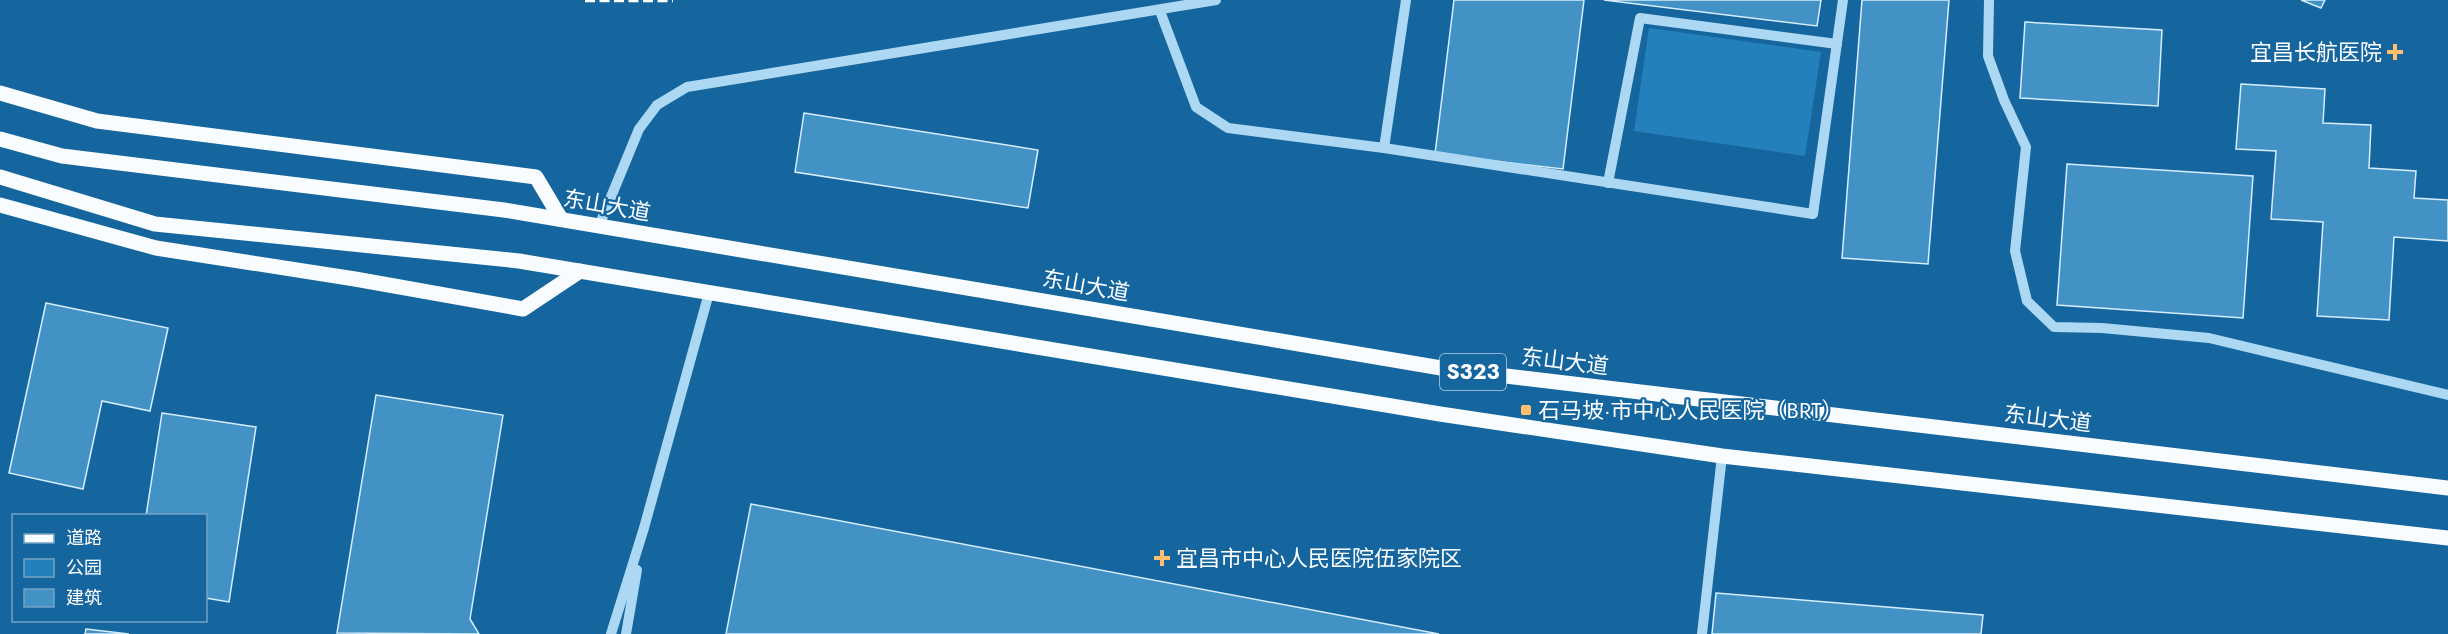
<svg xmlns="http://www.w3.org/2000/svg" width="2448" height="634" font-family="Jost,'Noto Sans SC',sans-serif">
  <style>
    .green { fill: #2480bb }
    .building { fill: #4392c6; stroke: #d5edfd; stroke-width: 1.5 }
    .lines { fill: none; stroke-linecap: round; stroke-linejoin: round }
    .minor { stroke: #add8f3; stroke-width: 10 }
    .major { stroke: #f9fcff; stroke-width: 15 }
    .rail { stroke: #fff; stroke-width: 4.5; stroke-dasharray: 10 4.5; stroke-linecap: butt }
    .poi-dot { fill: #ffbf6f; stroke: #15669e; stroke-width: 2 }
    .labels { text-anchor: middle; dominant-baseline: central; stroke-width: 4.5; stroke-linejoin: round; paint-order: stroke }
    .shield { fill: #15669e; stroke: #b9d1e2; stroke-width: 1.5 }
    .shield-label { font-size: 21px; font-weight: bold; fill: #fff }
    .poi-label { font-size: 22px; fill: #fff; stroke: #15669e; text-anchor: start }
    .street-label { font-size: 22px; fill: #fff; stroke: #15669e }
  </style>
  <rect width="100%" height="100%" fill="#15669e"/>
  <polygon class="green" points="1649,28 1821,52 1805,156 1634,131"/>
  <g class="building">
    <polygon points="1454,0 1584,0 1563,169 1435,154"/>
    <polygon points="1604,0 1821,0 1817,26"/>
    <polygon points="1862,0 1949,0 1928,264 1842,258"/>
    <polygon points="2301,0 2325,0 2321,8"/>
    <polygon points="2025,22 2162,30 2158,106 2020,98"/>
    <polygon points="2241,84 2325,89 2323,123 2371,125 2369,168 2416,171 2414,198 2448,200 2448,241 2394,237 2389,320 2317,316 2323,222 2271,219 2276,151 2236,149"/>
    <polygon points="804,113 1038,150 1028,208 795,172"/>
    <polygon points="2067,164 2253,176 2243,318 2057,305"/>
    <polygon points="46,303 168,328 150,411 102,401 83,489 9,473"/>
    <polygon points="376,395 503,415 470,619 479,634 337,633"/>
    <polygon points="162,413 256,427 229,602 206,598 206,516 146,516"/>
    <polygon points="751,504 1439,634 726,634"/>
    <polygon points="1716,593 1983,615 1981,634 1712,634"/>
    <polygon points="86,629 129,634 85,634"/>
  </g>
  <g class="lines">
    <g class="minor">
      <polyline points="1989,0 1988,56 2004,100 2026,147 2015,251 2027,301 2054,327 2102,328 2209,338 2448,395"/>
      <polyline points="1160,11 1196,107 1228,128 1384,148 1406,0"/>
      <polyline points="1384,148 1813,214 1843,0"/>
      <polyline points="1608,183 1640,18 1837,44"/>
      <polyline points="599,226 639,129 657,105 687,87 1216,0"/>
      <polyline points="611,634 644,528 709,293"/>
      <polyline points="626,634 637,570"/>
      <polyline points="1702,634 1722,456"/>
    </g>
    <g class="major">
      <polyline points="0,93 97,121 536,177 561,219"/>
      <polyline points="0,139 62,156 504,210 1447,369 2448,488"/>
      <polyline points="0,177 155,224 519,261 1440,414 1722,456 2448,538"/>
      <polyline points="0,205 156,248 355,279 523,309 580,271"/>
    </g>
    <polyline class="rail" points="585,0 673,0"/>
  </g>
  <g class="poi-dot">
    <path d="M2392 43h6v6h6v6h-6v6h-6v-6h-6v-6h6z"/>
    <rect x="1520" y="404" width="12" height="12" rx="3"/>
    <path d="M1159 549h6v6h6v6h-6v6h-6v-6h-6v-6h6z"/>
  </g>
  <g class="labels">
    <rect class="shield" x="1440" y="354" width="66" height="36" rx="4.5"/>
    <g class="shield-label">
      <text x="1473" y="372">S323</text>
    </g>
    <g class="poi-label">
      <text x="2382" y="52" text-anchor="end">宜昌长航医院</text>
      <text x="1538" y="410">石马坡·市中心人民医院（BRT）</text>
      <text x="1176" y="558">宜昌市中心人民医院伍家院区</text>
    </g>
    <g class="street-label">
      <text transform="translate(607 205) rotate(10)">东山大道</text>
      <text transform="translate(1086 285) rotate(10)">东山大道</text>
      <text transform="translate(1565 361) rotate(7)">东山大道</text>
      <text transform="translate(2048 418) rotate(7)">东山大道</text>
    </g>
  </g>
  <rect x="12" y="514" width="195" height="108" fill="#15669e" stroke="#73a3c5" stroke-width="1.5"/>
  <rect x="24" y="534" width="30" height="9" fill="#f9fcff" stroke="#73a3c5" stroke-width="1.5"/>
  <text x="66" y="544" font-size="18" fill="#ffffff">道路</text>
  <rect x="24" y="559" width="30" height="18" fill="#2480bb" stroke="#73a3c5" stroke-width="1.5"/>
  <text x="66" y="574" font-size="18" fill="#ffffff">公园</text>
  <rect x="24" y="589" width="30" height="18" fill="#4392c6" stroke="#73a3c5" stroke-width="1.5"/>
  <text x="66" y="604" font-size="18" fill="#ffffff">建筑</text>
</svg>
